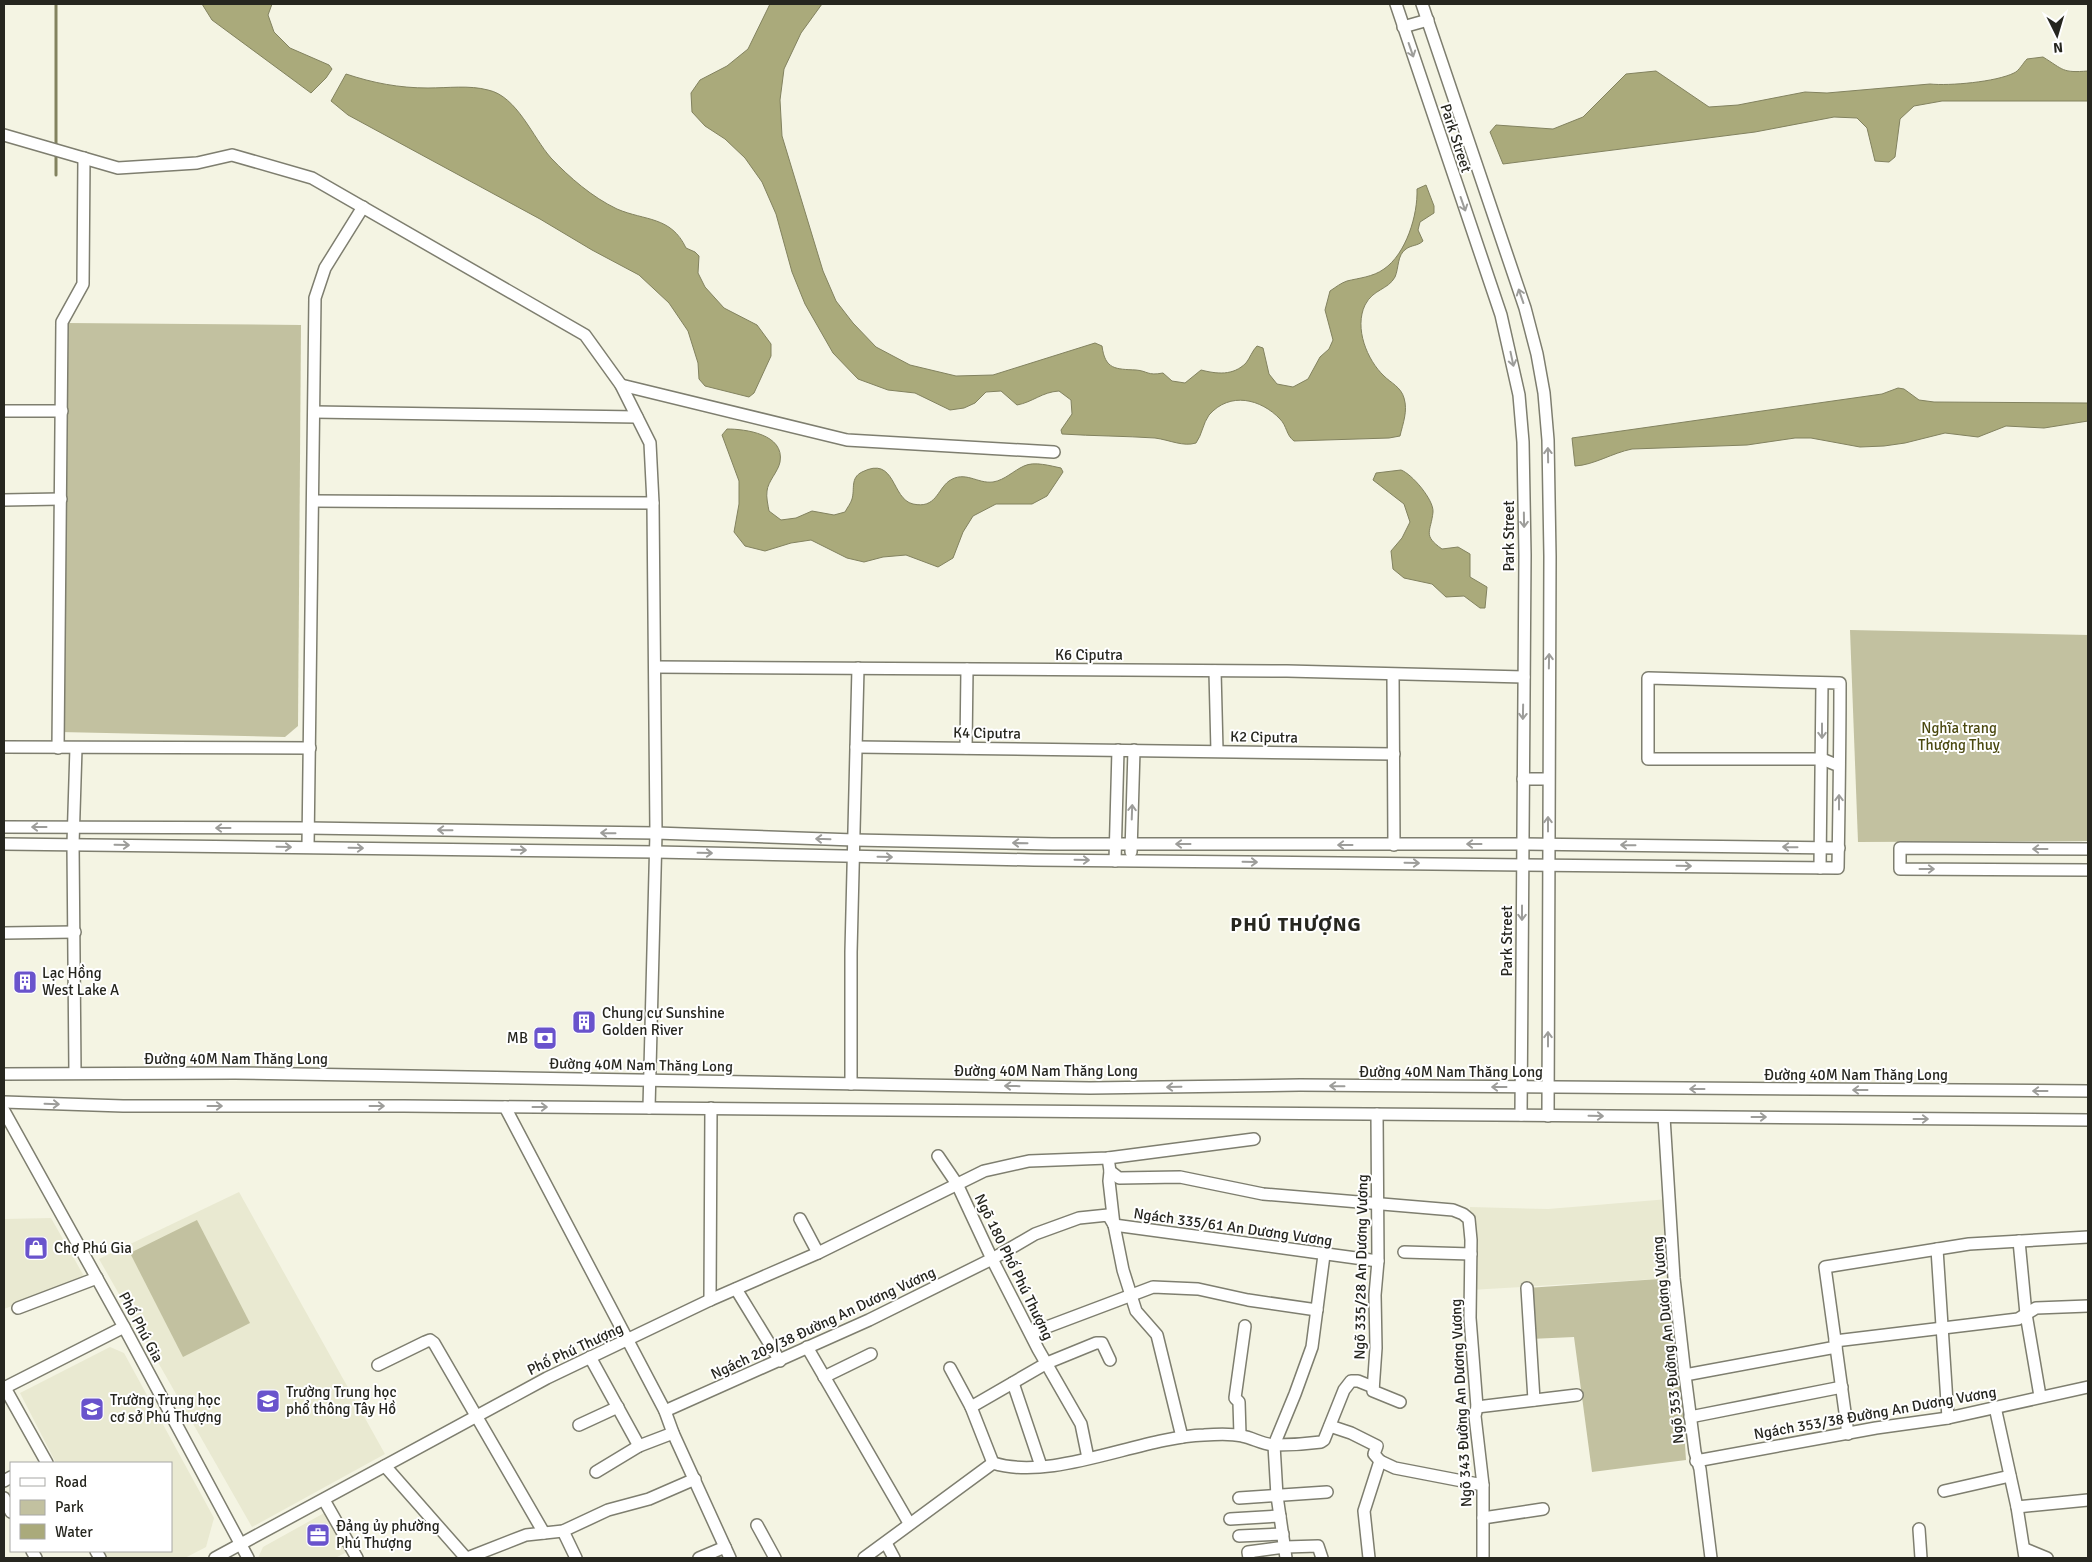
<svg xmlns="http://www.w3.org/2000/svg" width="2092" height="1562" font-family="Signika,sans-serif">
  <style>
    .built { fill: #e9e9d1 }
    .green { fill: #c2c1a0 }
    .water { fill: #aaaa7b; stroke: #82825f }
    .lines { fill: none; stroke-linecap: round; stroke-linejoin: round }
    .stream { stroke: #82825f; stroke-width: 3 }
    .minor-casing { stroke: #7e7e6f; stroke-width: 14 }
    .minor { stroke: #fff; stroke-width: 11 }
    .oneway { stroke: #9d9d9a }
    .labels { text-anchor: middle; dominant-baseline: central; stroke-width: 4; stroke-linejoin: round; paint-order: stroke }
    .street-label { font-size: 15px; fill: #26261f; stroke: #fff }
    .park-label { font-size: 15px; fill: #4b4910; stroke: #fff }
    .poi-label { font-size: 15px; fill: #26261f; stroke: #fff; text-anchor: start }
    .district-label { font-size: 20px; font-weight: bold; letter-spacing: 1px; fill: #26261f; stroke: #fff }
  </style>
  <rect width="100%" height="100%" fill="#f4f4e3"/>
  <g class="built">
    <polygon points="239,1192 385,1454 252,1527 99,1259"/>
    <polygon points="1669,1199 1674,1278 1470,1290 1470,1207 1548,1209"/>
    <polygon points="51,1218 85,1278 4,1309 4,1219"/>
    <polygon points="110,1347 124,1353 214,1518 206,1547 185,1558 107,1558 103,1551 171,1551 171,1463 56,1463 20,1393"/>
    <polygon points="326,1512 349,1551 335,1558 258,1558 263,1547"/>
  </g>
  <g class="green">
    <polygon points="67,323 301,325 298,726 285,737 60,732"/>
    <polygon points="1850,630 2088,635 2088,841 1858,842"/>
    <polygon points="197,1220 250,1323 183,1357 130,1253"/>
    <polygon points="1674,1278 1686,1460 1592,1472 1574,1337 1530,1339 1527,1288"/>
  </g>
  <g class="water">
    <polygon points="202,4 272,4 268,15 274,32 290,48 329,65 332,69 326,78 311,93 212,20"/>
    <path d="M770,4H822L801,33L784,69L780,100L782,136L823,271L836,301L853,323L876,347L910,365L956,376L993,375L1095,343L1102,346C1105,370 1116,369 1136,370C1148,371 1147,376 1163,373L1172,381L1185,383L1201,370C1217,374 1233,376 1246,363C1250,358 1252,351 1257,346L1263,348L1269,374L1277,384L1293,387L1308,379L1320,357L1329,349L1333,340L1325,310L1330,291C1336,287 1341,283 1347,281C1359,278 1373,277 1384,269C1406,254 1418,215 1417,189L1426,185L1434,206V213L1420,222L1418,230L1423,241C1418,246 1411,245 1406,249C1397,255 1399,268 1395,277C1388,290 1373,289 1365,305C1354,328 1367,360 1384,376C1391,383 1401,387 1404,398C1408,411 1403,423 1400,436L1389,438L1294,441C1286,435 1287,426 1280,419C1261,399 1230,391 1209,415C1203,423 1202,435 1196,443C1183,447 1170,440 1155,438C1125,436 1093,436 1062,434L1061,430L1072,414L1071,400L1059,391C1042,392 1033,402 1017,405L1001,391L986,392L975,403L964,408L950,410L915,393L888,390L858,379L833,353L805,304L792,272L776,214L762,182L745,158L725,139L705,126L692,112L691,93L700,80L727,66L748,49Z"/>
    <path d="M2043,57C2064,70 2062,73 2088,71V101H1942L1914,106L1900,119L1895,157L1889,162L1875,161L1867,128L1857,118L1834,117L1755,132L1503,164L1490,132L1496,125L1553,129L1583,117L1626,74L1656,71L1709,107L1738,105L1805,92L1827,93L1930,84C1949,86 1996,82 2014,73C2019,71 2023,63 2027,59Z"/>
    <path d="M346,74C373,83 399,88 428,88C448,88 469,85 488,90C517,96 533,138 551,158C570,178 592,197 617,209C645,221 671,216 686,248L695,252L699,256L698,273L705,287L724,308L757,325L771,344V356L754,393L749,397L705,386L699,379L698,363L688,331L669,303L639,275L592,250L540,219L348,115L331,101Z"/>
    <path d="M1898,388L1904,389L1919,400L1934,402L2088,403V421L2044,428L2006,426L1978,437L1945,433L1905,443L1884,446L1860,447L1811,438H1795L1747,445L1632,449C1612,453 1594,465 1575,466L1572,438L1882,394Z"/>
    <path d="M727,429C745,429 785,434 780,462C778,472 768,481 767,491C766,497 768,505 769,511L781,520L796,518L812,511L834,515L845,512C847,508 851,503 852,499C855,489 850,478 862,472C896,455 891,499 913,504C936,509 937,490 949,481C965,470 977,484 993,482C1005,480 1013,471 1024,466C1034,461 1051,466 1061,468L1063,472L1047,496L1032,504H996L973,516L963,532L953,558L938,567L906,555L883,557L864,562L847,558L811,540L791,543L765,551L745,546L734,532L739,504V481L722,435Z"/>
    <path d="M1401,470C1412,474 1434,500 1433,512C1431,532 1422,535 1442,549L1458,547L1470,554V577L1487,587L1485,608H1480L1464,596L1446,597L1432,584L1404,578L1393,569L1391,551L1402,538L1410,522L1404,504L1373,480L1376,473Z"/>
  </g>
  <g class="lines">
    <polyline class="stream" points="56,175 56,4"/>
    <g class="minor-casing">
      <g id="minor">
        <polyline points="1396,4 1501,315 1519,395 1523,442 1525,555 1521,1115"/>
        <polyline points="1422,4 1525,308 1537,354 1544,393 1548,440 1550,556 1548,1116"/>
        <polyline points="1403,27 1428,20"/>
        <polyline points="4,135 118,168 197,163 232,155 312,178 585,335 621,385 650,443 653,503 656,833 649,1108"/>
        <polyline points="621,385 847,440 1054,452"/>
        <polyline points="4,411 62,411"/>
        <polyline points="314,412 637,417"/>
        <polyline points="4,500 61,499"/>
        <polyline points="314,501 653,503"/>
        <polyline points="655,667 1287,671 1524,677"/>
        <polyline points="1215,671 1217,751"/>
        <polyline points="1393,675 1394,845"/>
        <polyline points="4,747 310,748"/>
        <polyline points="856,747 1394,754"/>
        <polyline points="58,748 62,322 83,284 84,158"/>
        <polyline points="966,748 967,669"/>
        <polyline points="1523,779 1548,779"/>
        <polyline points="4,827 307,828 656,833 854,840 1052,844 1523,844 1839,848"/>
        <path d="M4,844L656,852L1034,860L1838,868C1839,807 1840,745 1840,683L1648,678V759H1822L1839,766"/>
        <polyline points="308,847 315,298 325,268 363,207"/>
        <polyline points="2088,849 1900,848 1900,869 2088,870"/>
        <polyline points="1131,852 1134,750"/>
        <polyline points="1115,861 1118,750"/>
        <polyline points="1820,868 1822,683"/>
        <polyline points="4,933 75,932"/>
        <polyline points="75,1073 73,844 76,748"/>
        <polyline points="4,1074 235,1073 1090,1088 1300,1085 2088,1091"/>
        <polyline points="851,1084 851,952 858,668"/>
        <polyline points="4,1102 123,1106 404,1106 2088,1120"/>
        <polyline points="505,1107 665,1411 673,1433 730,1558"/>
        <polyline points="4,1111 124,1327 248,1558"/>
        <polyline points="1377,1114 1378,1261 1375,1295 1376,1348 1373,1391 1400,1402"/>
        <polyline points="1664,1117 1674,1278 1685,1375 1695,1452 1700,1469 1711,1558"/>
        <polyline points="938,1156 957,1184 992,1259 1038,1349 1081,1424 1088,1458"/>
        <polyline points="1108,1158 1110,1171 1119,1178 1180,1177 1263,1194 1453,1210 1463,1214 1469,1219 1471,1240 1470,1318 1477,1407 1475,1416 1483,1485 1483,1558"/>
        <polyline points="1110,1171 1109,1181 1114,1225 1123,1270 1136,1311 1157,1335 1182,1437"/>
        <polyline points="800,1219 818,1253"/>
        <polyline points="1114,1225 1378,1261"/>
        <polyline points="2019,1241 2026,1314 2040,1396"/>
        <polyline points="1937,1249 1948,1418"/>
        <polyline points="1404,1252 1471,1254"/>
        <polyline points="1527,1288 1534,1400"/>
        <polyline points="736,1289 780,1361"/>
        <polyline points="710,1300 711,1108"/>
        <polyline points="18,1308 97,1278"/>
        <polyline points="1031,1333 1153,1287 1198,1289 1248,1300 1317,1310"/>
        <polyline points="1835,1341 2018,1319 2036,1308 2088,1306"/>
        <polyline points="807,1347 909,1523"/>
        <polyline points="590,1357 639,1446"/>
        <polyline points="378,1365 425,1342 430,1340 434,1343 544,1533"/>
        <polyline points="950,1368 971,1407 993,1463"/>
        <polyline points="1685,1375 1836,1347"/>
        <polyline points="824,1377 871,1354"/>
        <polyline points="1013,1383 1041,1466"/>
        <polyline points="4,1388 124,1327"/>
        <polyline points="5,1388 47,1463"/>
        <polyline points="971,1407 1047,1363 1096,1343 1102,1343 1110,1360"/>
        <polyline points="1477,1407 1577,1395"/>
        <polyline points="1995,1407 2017,1507 2025,1558"/>
        <polyline points="665,1411 869,1320 992,1259 1035,1234 1079,1218 1108,1215 1114,1225"/>
        <polyline points="1690,1417 1842,1387"/>
        <polyline points="579,1425 618,1407"/>
        <polyline points="1330,1426 1351,1433 1377,1446 1374,1454 1380,1461 1395,1468 1483,1485"/>
        <polyline points="1848,1434 1825,1267 1969,1244 2088,1237"/>
        <polyline points="1240,1435 1239,1402 1235,1398 1245,1326"/>
        <polyline points="1696,1461 1876,1428 1948,1418 2088,1387"/>
        <polyline points="385,1466 466,1558"/>
        <polyline points="596,1472 639,1446 673,1433"/>
        <polyline points="4,1481 11,1477"/>
        <polyline points="1944,1491 2010,1476"/>
        <polyline points="4,1498 11,1512"/>
        <polyline points="1239,1498 1327,1492"/>
        <polyline points="324,1500 357,1558"/>
        <polyline points="2017,1507 2088,1500"/>
        <polyline points="1483,1518 1543,1509"/>
        <polyline points="1230,1519 1280,1516"/>
        <polyline points="757,1525 775,1558"/>
        <polyline points="1919,1529 1921,1558"/>
        <polyline points="563,1531 576,1558"/>
        <polyline points="1239,1536 1283,1534"/>
        <polyline points="886,1543 894,1558"/>
        <polyline points="2025,1549 2047,1558"/>
        <polyline points="32,1551 36,1558"/>
        <polyline points="96,1551 100,1558"/>
        <polyline points="215,1558 547,1378 710,1300 818,1253 984,1171 1029,1161 1108,1158 1254,1139"/>
        <polyline points="467,1558 526,1535 563,1531 608,1510 649,1499 695,1479"/>
        <polyline points="699,1558 725,1547"/>
        <path d="M864,1558L993,1463C1053,1482 1140,1437 1204,1435C1216,1434 1230,1433 1242,1436C1253,1438 1264,1445 1275,1445C1290,1445 1306,1444 1321,1442L1324,1440L1344,1390L1351,1381H1358L1373,1387"/>
        <polyline points="1249,1558 1248,1552 1285,1547 1318,1546 1322,1558"/>
        <polyline points="1286,1558 1277,1496 1274,1445 1295,1394 1312,1347 1324,1255"/>
        <polyline points="1369,1558 1364,1511 1380,1461"/>
      </g>
    </g>
    <use href="#minor" class="minor"/>
  </g>
  <defs><path id="oneway-shaft" d="M-6 0H5M1.5-3L5.5 0L1.5 3" fill="none" stroke-width="1.6" stroke-linecap="round" stroke-linejoin="round" transform="scale(1.25)"/></defs>
  <g class="oneway">
    <use href="#oneway-shaft" transform="translate(1411 50) rotate(71)"/>
    <use href="#oneway-shaft" transform="translate(1463 204) rotate(71)"/>
    <use href="#oneway-shaft" transform="translate(1521 296) rotate(-109)"/>
    <use href="#oneway-shaft" transform="translate(1512 359) rotate(78)"/>
    <use href="#oneway-shaft" transform="translate(1548 455) rotate(-91)"/>
    <use href="#oneway-shaft" transform="translate(1524 520) rotate(89)"/>
    <use href="#oneway-shaft" transform="translate(1549 661) rotate(-89)"/>
    <use href="#oneway-shaft" transform="translate(1523 712) rotate(91)"/>
    <use href="#oneway-shaft" transform="translate(1822 731) rotate(90)"/>
    <use href="#oneway-shaft" transform="translate(1839 802) rotate(-90)"/>
    <use href="#oneway-shaft" transform="translate(1132 812) rotate(-88)"/>
    <use href="#oneway-shaft" transform="translate(1548 824) rotate(-90)"/>
    <use href="#oneway-shaft" transform="translate(39 827) rotate(-180)"/>
    <use href="#oneway-shaft" transform="translate(223 828) rotate(-180)"/>
    <use href="#oneway-shaft" transform="translate(445 830) rotate(-179)"/>
    <use href="#oneway-shaft" transform="translate(608 833) rotate(-179)"/>
    <use href="#oneway-shaft" transform="translate(823 839) rotate(-178)"/>
    <use href="#oneway-shaft" transform="translate(1020 843) rotate(-179)"/>
    <use href="#oneway-shaft" transform="translate(1183 844) rotate(-180)"/>
    <use href="#oneway-shaft" transform="translate(1474 844) rotate(180)"/>
    <use href="#oneway-shaft" transform="translate(122 845) rotate(1)"/>
    <use href="#oneway-shaft" transform="translate(1345 845) rotate(-180)"/>
    <use href="#oneway-shaft" transform="translate(1628 845) rotate(-179)"/>
    <use href="#oneway-shaft" transform="translate(284 847) rotate(1)"/>
    <use href="#oneway-shaft" transform="translate(1790 847) rotate(-179)"/>
    <use href="#oneway-shaft" transform="translate(356 848) rotate(1)"/>
    <use href="#oneway-shaft" transform="translate(2040 849) rotate(-180)"/>
    <use href="#oneway-shaft" transform="translate(519 850) rotate(1)"/>
    <use href="#oneway-shaft" transform="translate(705 853) rotate(1)"/>
    <use href="#oneway-shaft" transform="translate(885 857) rotate(1)"/>
    <use href="#oneway-shaft" transform="translate(1082 860) rotate(1)"/>
    <use href="#oneway-shaft" transform="translate(1250 862) rotate(1)"/>
    <use href="#oneway-shaft" transform="translate(1412 863) rotate(1)"/>
    <use href="#oneway-shaft" transform="translate(1684 866) rotate(1)"/>
    <use href="#oneway-shaft" transform="translate(1927 869)"/>
    <use href="#oneway-shaft" transform="translate(1522 913) rotate(90)"/>
    <use href="#oneway-shaft" transform="translate(1548 1039) rotate(-90)"/>
    <use href="#oneway-shaft" transform="translate(1012 1086) rotate(-179)"/>
    <use href="#oneway-shaft" transform="translate(1337 1086) rotate(-179)"/>
    <use href="#oneway-shaft" transform="translate(1174 1087) rotate(179)"/>
    <use href="#oneway-shaft" transform="translate(1499 1087) rotate(-180)"/>
    <use href="#oneway-shaft" transform="translate(1697 1089) rotate(-180)"/>
    <use href="#oneway-shaft" transform="translate(1860 1090) rotate(-180)"/>
    <use href="#oneway-shaft" transform="translate(2040 1091) rotate(-180)"/>
    <use href="#oneway-shaft" transform="translate(52 1104) rotate(2)"/>
    <use href="#oneway-shaft" transform="translate(215 1106)"/>
    <use href="#oneway-shaft" transform="translate(377 1106)"/>
    <use href="#oneway-shaft" transform="translate(540 1107)"/>
    <use href="#oneway-shaft" transform="translate(1596 1116) rotate(1)"/>
    <use href="#oneway-shaft" transform="translate(1759 1117)"/>
    <use href="#oneway-shaft" transform="translate(1921 1119)"/>
  </g>
  <defs>
    <g id="building-square" transform="scale(1.25)"><rect x="-9" y="-9" width="18" height="18" rx="4" fill="#6953cc" stroke="#fff"/><path d="M-4-6H4V6H1V3H-1V6H-4ZM-2.5-4.3h1.7v1.8h-1.7ZM.8-4.3h1.7v1.8H.8ZM-2.5-1h1.7V.8h-1.7ZM.8-1h1.7V.8H.8Z" fill="#fff"/></g>
    <g id="bank-square" transform="scale(1.25)"><rect x="-9" y="-9" width="18" height="18" rx="4" fill="#6953cc" stroke="#fff"/><path d="M-6-4H6V4H-6ZM0-2.3a2.3 2.3 0 1 0 0 4.6a2.3 2.3 0 1 0 0-4.6Z" fill="#fff"/></g>
    <g id="shop-square" transform="scale(1.25)"><rect x="-9" y="-9" width="18" height="18" rx="4" fill="#6953cc" stroke="#fff"/><path d="M-5-2.5h2.3a2.7 3.5 0 0 1 5.4 0H5L5.5 6h-11ZM-1.5-2.5h3a1.5 2.3 0 0 0-3 0Z" fill="#fff"/></g>
    <g id="school-square" transform="scale(1.25)"><rect x="-9" y="-9" width="18" height="18" rx="4" fill="#6953cc" stroke="#fff"/><path d="M0-5L7-2L0 1L-7-2ZM-4 1L0 2.5L4 1V4Q0 6-4 4Z" fill="#fff"/></g>
    <g id="office-square" transform="scale(1.25)"><rect x="-9" y="-9" width="18" height="18" rx="4" fill="#6953cc" stroke="#fff"/><path d="M-6-3h4V-5.5h4V-3h4V5H-6ZM-1-4.5V-3h2v-1.5ZM-6 0V1H6V0Z" fill="#fff"/></g>
  </defs>
  <g fill-rule="evenodd">
    <use href="#building-square" x="25" y="982"/>
    <use href="#building-square" x="584" y="1022"/>
    <use href="#bank-square" x="545" y="1038"/>
    <use href="#shop-square" x="36" y="1248"/>
    <use href="#school-square" x="268" y="1401"/>
    <use href="#school-square" x="92" y="1409"/>
    <use href="#office-square" x="318" y="1535"/>
  </g>
  <g class="labels">
    <g class="street-label">
      <text transform="translate(1456 138) rotate(72)">Park Street</text>
      <text transform="translate(1509 536) rotate(-90)">Park Street</text>
      <text x="1089" y="655">K6 Ciputra</text>
      <text transform="translate(987 733) rotate(1)">K4 Ciputra</text>
      <text transform="translate(1264 737) rotate(1)">K2 Ciputra</text>
      <text transform="translate(1507 941) rotate(-90)">Park Street</text>
      <text x="236" y="1059">Đường 40M Nam Thăng Long</text>
      <text transform="translate(641 1065) rotate(1)">Đường 40M Nam Thăng Long</text>
      <text x="1046" y="1071">Đường 40M Nam Thăng Long</text>
      <text x="1451" y="1072">Đường 40M Nam Thăng Long</text>
      <text x="1856" y="1075">Đường 40M Nam Thăng Long</text>
      <text transform="translate(1233 1227) rotate(8)">Ngách 335/61 An Dương Vương</text>
      <text transform="translate(1014 1267) rotate(64)">Ngõ 180 Phố Phú Thượng</text>
      <text transform="translate(1361 1267) rotate(-89)">Ngõ 335/28 An Dương Vương</text>
      <text transform="translate(823 1323) rotate(-25)">Ngách 209/38 Đường An Dương Vương</text>
      <text transform="translate(141 1327) rotate(62)">Phố Phú Gia</text>
      <text transform="translate(1668 1340) rotate(-96)">Ngõ 353 Đường An Dương Vương</text>
      <text transform="translate(575 1349) rotate(-25)">Phố Phú Thượng</text>
      <text transform="translate(1461 1403) rotate(-93)">Ngõ 343 Đường An Dương Vương</text>
      <text transform="translate(1875 1413) rotate(-10)">Ngách 353/38 Đường An Dương Vương</text>
    </g>
    <g class="park-label">
      <text x="1959" y="728">Nghĩa trang<tspan x="1959" dy="17">Thượng Thuỵ</tspan></text>
    </g>
    <g class="poi-label">
      <text x="42" y="973">Lạc Hồng<tspan x="42" dy="17">West Lake A</tspan></text>
      <text x="602" y="1013">Chung cư Sunshine<tspan x="602" dy="17">Golden River</tspan></text>
      <text x="528" y="1038" text-anchor="end">MB</text>
      <text x="54" y="1248">Chợ Phú Gia</text>
      <text x="286" y="1392">Trường Trung học<tspan x="286" dy="17">phổ thông Tây Hồ</tspan></text>
      <text x="110" y="1400">Trường Trung học<tspan x="110" dy="17">cơ sở Phú Thượng</tspan></text>
      <text x="336" y="1526">Đảng ủy phường<tspan x="336" dy="17">Phú Thượng</tspan></text>
    </g>
    <g class="district-label">
      <text x="1296" y="924">PHÚ THƯỢNG</text>
    </g>
  </g>
  <rect width="2092" height="1562" fill="none" stroke="#26261f" stroke-width="10"/>
  <rect x="10" y="1462" width="162" height="90" fill="#ffffff" stroke="#a8a8a5"/>
  <rect x="20" y="1478" width="25" height="8" fill="#ffffff" stroke="#a8a8a5"/>
  <text x="55" y="1487" font-size="15" fill="#26261f">Road</text>
  <rect x="20" y="1500" width="25" height="15" fill="#c2c1a0" stroke="#a8a8a5"/>
  <text x="55" y="1512" font-size="15" fill="#26261f">Park</text>
  <rect x="20" y="1524" width="25" height="15" fill="#aaaa7b" stroke="#a8a8a5"/>
  <text x="55" y="1537" font-size="15" fill="#26261f">Water</text>
  <g transform="translate(2057 35) rotate(175)" stroke="#ffffff" stroke-width="4" paint-order="stroke">
  <path d="M0-4L9 19L0 12L-9 19Z" fill="#26261f"/>
  <text y="-8" font-size="14" font-weight="bold" text-anchor="middle" fill="#26261f">N</text>
  </g>
</svg>
